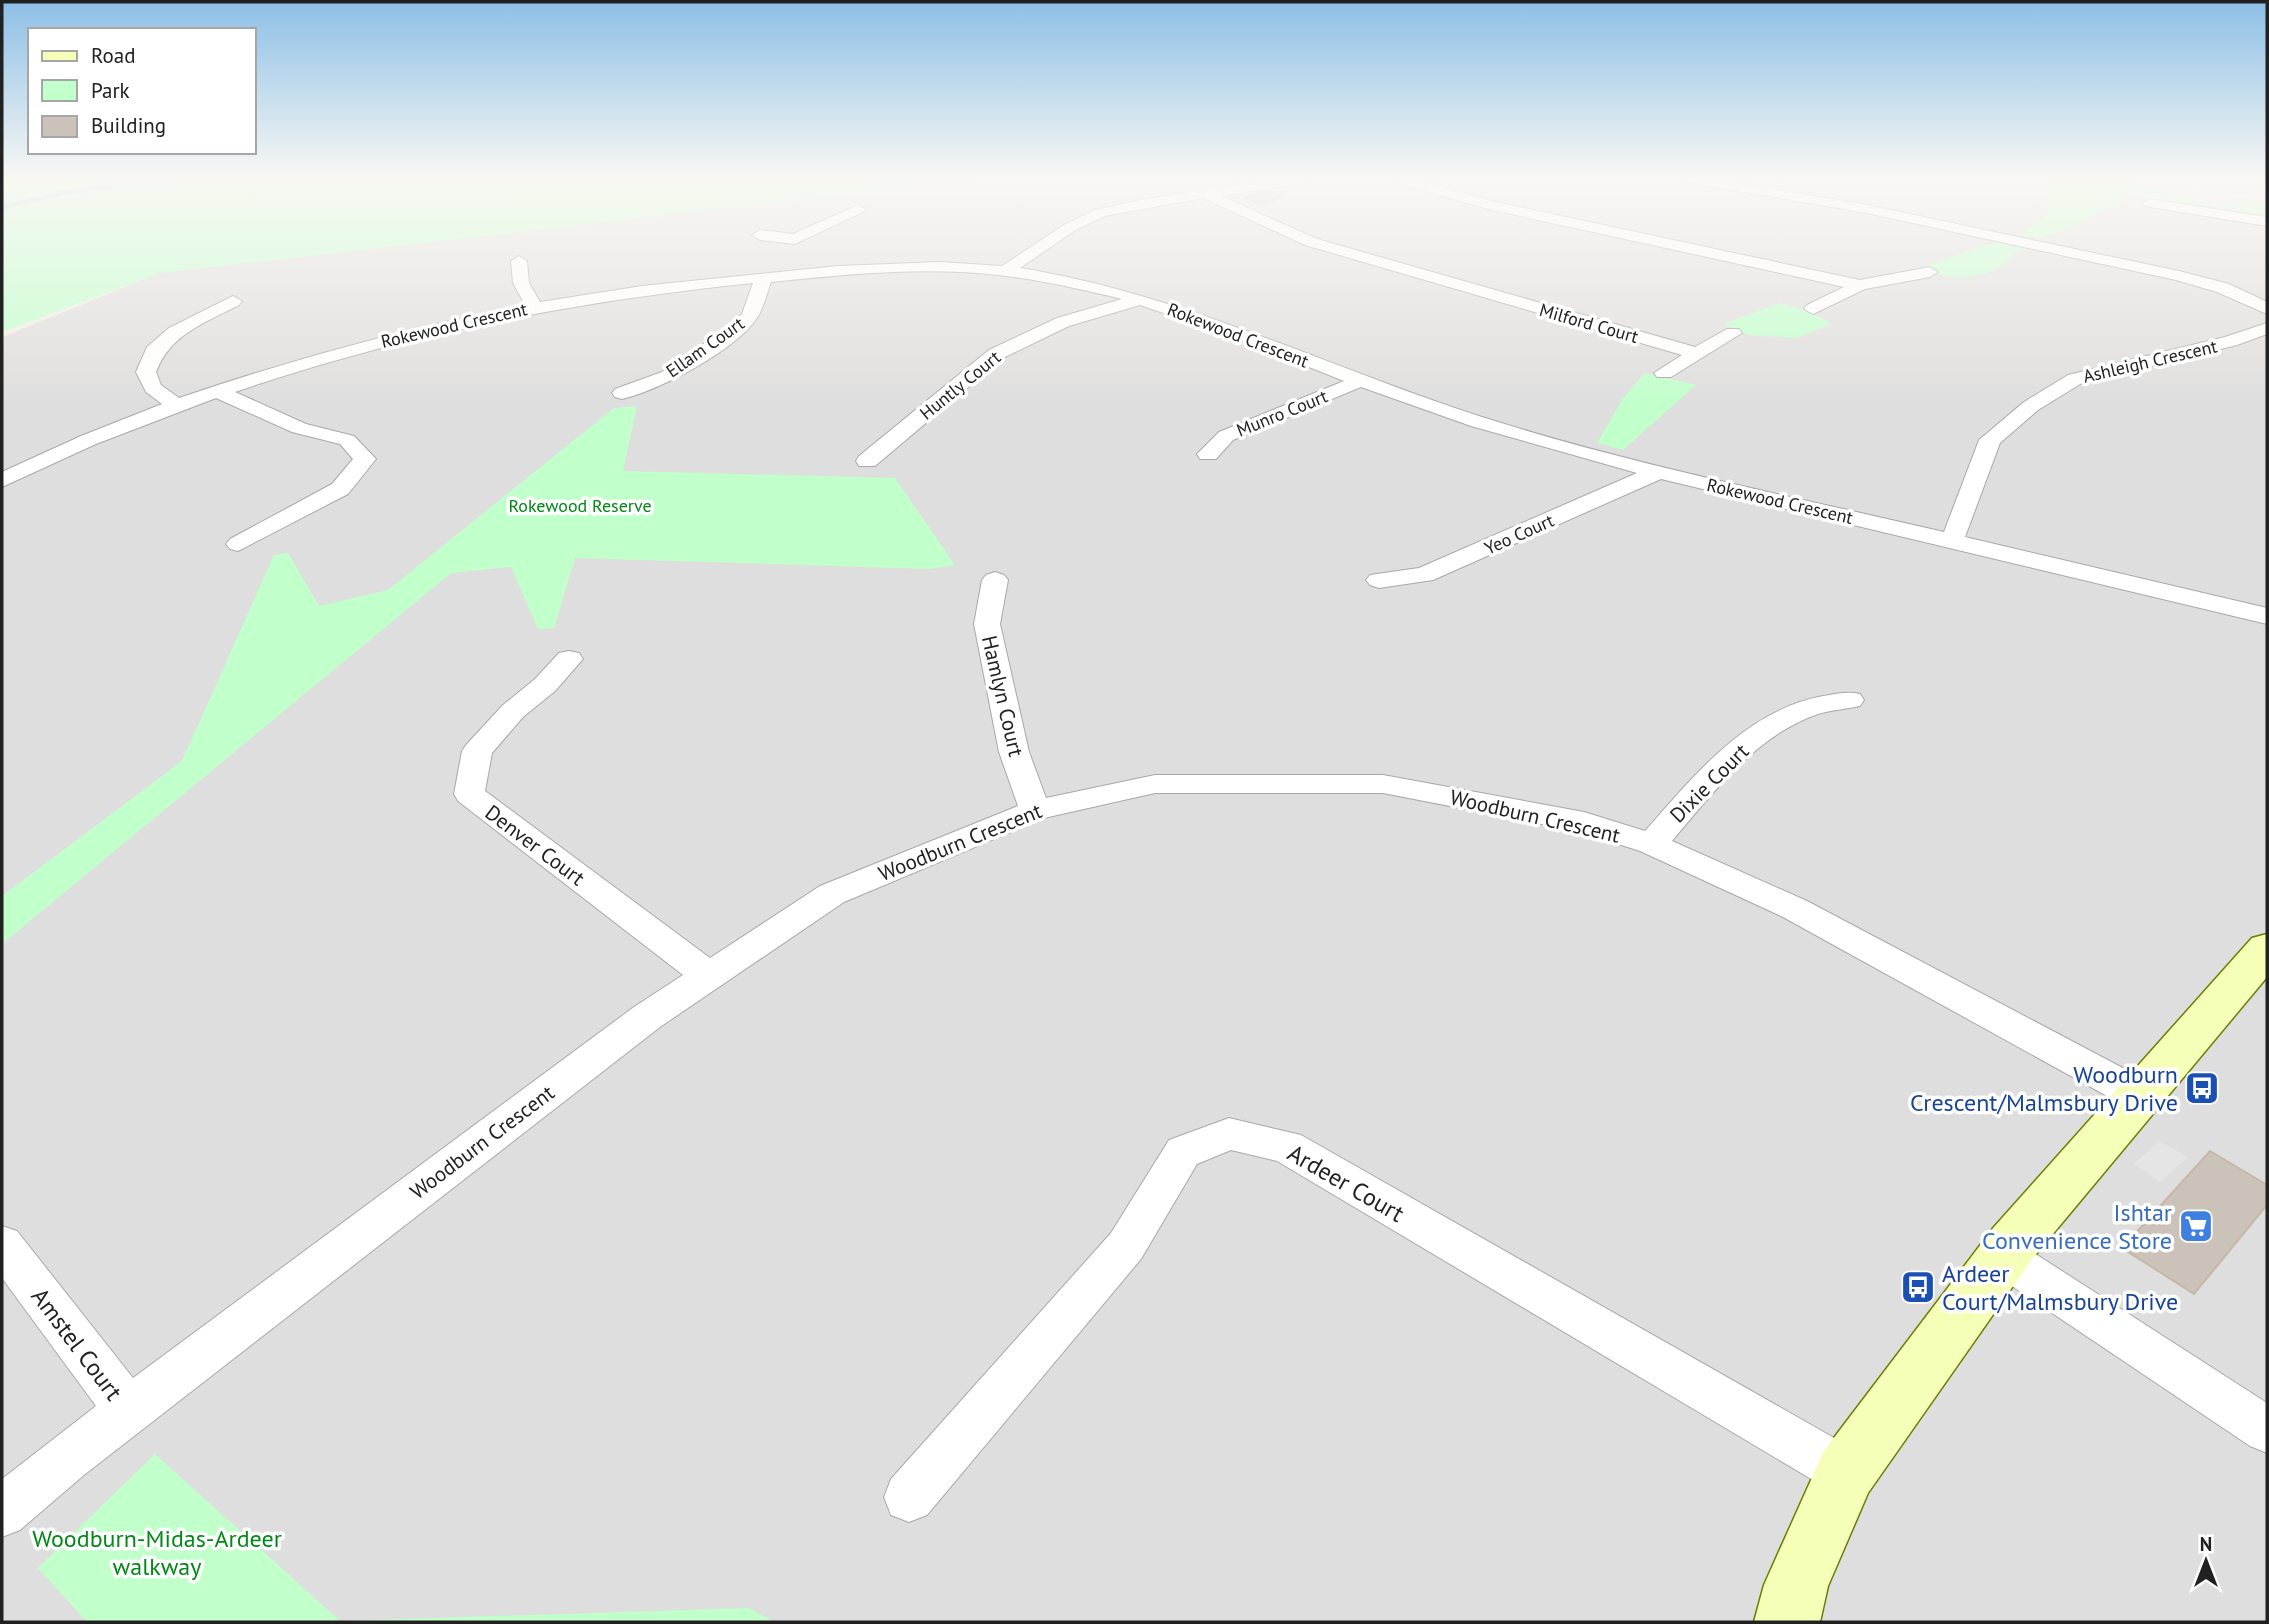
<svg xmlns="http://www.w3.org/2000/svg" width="2269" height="1624" font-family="'PT Sans',sans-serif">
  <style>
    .residential { fill: #dfdede }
    .park { fill: #c1ffcb }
    .parking { fill: #e5e5e5 }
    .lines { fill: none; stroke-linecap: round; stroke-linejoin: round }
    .stream { stroke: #a3d0e4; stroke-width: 5 }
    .building { fill: #cbc2b9; stroke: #c6b7a7; stroke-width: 2 }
    .street-casing { stroke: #a8a8a8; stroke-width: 2 }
    .secondary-casing { stroke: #688000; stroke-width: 3 }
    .street { fill: #fff; fill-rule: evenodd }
    .secondary { fill: #f6ffb8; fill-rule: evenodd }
    .labels { text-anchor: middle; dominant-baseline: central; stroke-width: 7; stroke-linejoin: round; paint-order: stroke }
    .far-street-label { font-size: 18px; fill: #212121; stroke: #fff }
    .far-park-label { font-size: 18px; fill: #018817; stroke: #fff }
    .street-label { font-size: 21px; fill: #212121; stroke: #fff }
    .near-transit-label { font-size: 24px; fill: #164399; stroke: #fff; text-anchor: end }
    .near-street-label { font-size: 24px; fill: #212121; stroke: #fff }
    .near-shop-label { font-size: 24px; fill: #366cbe; stroke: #fff; text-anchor: end }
    .near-park-label { font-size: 24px; fill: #018817; stroke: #fff }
  </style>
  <rect width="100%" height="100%" fill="#f2efe7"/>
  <g class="residential">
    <polygon points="184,179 2128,179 2125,180 2220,206 2252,200 2267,204 2267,1622 2,1622 2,337 154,275"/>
    <polygon points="2180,179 2267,179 2267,190 2242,195"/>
  </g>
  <g class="park">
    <polygon points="2,179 984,179 160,273 2,332"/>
    <polygon points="2048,179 2123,180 2220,206 2252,200 2267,204 2267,221 2134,195 2084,222 2040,238 2021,235 2048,214"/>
    <path d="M1996,242L2021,248C2013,254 2004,265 1994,270C1975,280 1941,280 1923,267Z"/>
    <polygon points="1780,303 1810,311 1831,324 1797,338 1749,335 1723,324"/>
    <polygon points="1645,373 1696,385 1623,450 1597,443 1623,398"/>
    <polygon points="637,406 623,471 895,478 955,565 930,569 575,558 554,628 538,629 511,567 451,573 2,944 2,896 182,761 274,555 288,553 319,606 388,590 614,408"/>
    <polygon points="155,1454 340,1621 748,1608 775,1622 87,1622 38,1568"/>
  </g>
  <g class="parking">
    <polygon points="2165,179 2239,198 2267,193 2267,204 2252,200 2220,206 2123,180"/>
    <polygon points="2159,1141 2188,1157 2160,1182 2134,1164"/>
  </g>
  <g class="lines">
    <polyline class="stream" points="2,207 68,192 168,179"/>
  </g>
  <g class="building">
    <polygon points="1270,191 1283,197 1261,204 1244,197"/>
    <polygon points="2210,1151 2267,1185 2267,1205 2194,1294 2122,1248"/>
  </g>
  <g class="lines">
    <g class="street-casing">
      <g id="street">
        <path d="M1276,179H1308L1301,183L1221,196L1317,239L1695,347L1727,329H1739L1742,333L1671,377H1657L1654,373L1682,355L1305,245L1203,198L1105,216L1074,231L1020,268C1182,294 1327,367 1482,417C1633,465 1790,496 1944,532L1979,440L2024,402L2068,375L2225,337L2267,323V334L2237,345L2082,383L2038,410L2000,443L1965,537L2267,608V624L1661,479L1433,580L1379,588L1370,585L1366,580L1370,575L1419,568L1637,473L1471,426L1361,387L1233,440L1216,459H1200L1197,454L1219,432L1344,381L1239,339L1140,305L1069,326L1003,358L875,466H859L856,461L859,456L989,350L1057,318L1122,299C1084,290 1046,281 1006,276C928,266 849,274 771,282C767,293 764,307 757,318C736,350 660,390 622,399L615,397L612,393L615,389L662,372L733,324L742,314L753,283C577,301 403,334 235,392L306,424L354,436L376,459L348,494L238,551L230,549L226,544L230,539L332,484L353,459L340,444L292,432L216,398L96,444L2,487V472L81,436L162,404L146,392L136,372L147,347L169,328L233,296L242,301L239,305C205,323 170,334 156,372L161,385L179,398C293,359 407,328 525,305L513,283L511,261L519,256L527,261L529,283L540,302L642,286L838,266L940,262L1002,266L1064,225L1095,210L1146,199Z"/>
        <polygon points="1394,179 1415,179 1491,201 1860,280 1930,267 1938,272 1930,277 1865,289 1813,314 1804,309 1807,305 1844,287 1488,209 1396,182"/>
        <polygon points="1685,179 1714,179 1867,205 2179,271 2229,284 2267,302 2267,314 2217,292 2176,280 1867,213 1692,183"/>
        <polygon points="2149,199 2267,217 2267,226 2144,206 2142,203"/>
        <polygon points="858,205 865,209 863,212 795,244 760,240 752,235 760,230 793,234"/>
        <path d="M995,572L1004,575L1008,580L1000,624L1029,752L1046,798L1155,775H1383L1584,812L1645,831C1694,776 1746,710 1823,696C1836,694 1847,691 1860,694L1864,700L1860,706C1846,709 1831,710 1818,714C1756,735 1712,794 1672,841L1807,901L2153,1084L2159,1095L2153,1106L2139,1110L2125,1106L1783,917L1640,851L1578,831L1383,793H1155L1044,818L844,902L660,1027L84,1475L20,1530L2,1537V1479L96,1406L2,1278V1226L17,1231L133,1378L634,1007L683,975L458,801L454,794L462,751L466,745L503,705L535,679L559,653L569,651L579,653L583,659L555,691L523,717L492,753L485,791L710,958L820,886L1018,806L999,752L974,624L982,580L986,575Z"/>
        <polygon points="1229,1118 1301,1135 1864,1455 1871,1472 1864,1489 1846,1496 1828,1489 1277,1161 1231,1150 1197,1164 1141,1259 927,1515 909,1522 891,1515 884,1497 891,1479 1111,1233 1169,1140"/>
        <polygon points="2004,1238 2020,1244 2267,1403 2267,1453 2250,1446 1988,1270 1982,1257 1988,1244"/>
      </g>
    </g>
    <g class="secondary-casing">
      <polygon id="secondary" points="2267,934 2267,977 2032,1259 1868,1493 1828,1586 1820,1622 1754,1622 1764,1585 1824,1451 1994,1227 2252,938"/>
    </g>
    <use href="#street" class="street"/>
    <use href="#secondary" class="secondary"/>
  </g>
  <linearGradient id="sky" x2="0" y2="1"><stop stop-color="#8cbfe6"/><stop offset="0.44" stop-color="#f9f8f4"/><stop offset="1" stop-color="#f9f8f4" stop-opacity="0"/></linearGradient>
  <rect width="2269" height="406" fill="url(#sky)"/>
  <defs>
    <g id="bus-square" transform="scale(1.75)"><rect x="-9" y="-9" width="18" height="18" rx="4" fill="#1a4fb4" stroke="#fff"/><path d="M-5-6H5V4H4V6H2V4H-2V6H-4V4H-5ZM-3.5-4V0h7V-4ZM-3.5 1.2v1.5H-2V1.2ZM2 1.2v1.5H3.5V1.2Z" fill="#fff"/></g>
    <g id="supermarket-square" transform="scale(1.75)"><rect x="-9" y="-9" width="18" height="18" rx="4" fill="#3f7fe0" stroke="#fff"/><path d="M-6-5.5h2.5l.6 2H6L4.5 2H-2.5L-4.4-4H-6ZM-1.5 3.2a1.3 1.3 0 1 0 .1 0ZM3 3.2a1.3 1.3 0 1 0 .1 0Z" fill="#fff"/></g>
  </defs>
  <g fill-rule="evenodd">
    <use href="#bus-square" x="2202" y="1088"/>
    <use href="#supermarket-square" x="2196" y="1226"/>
    <use href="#bus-square" x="1918" y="1287"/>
  </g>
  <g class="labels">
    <g class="far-street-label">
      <text transform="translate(1589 323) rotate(16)">Milford Court</text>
      <text transform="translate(454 325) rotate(-13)">Rokewood Crescent</text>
      <text transform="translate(1238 335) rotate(21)">Rokewood Crescent</text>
      <text transform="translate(705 347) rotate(-35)">Ellam Court</text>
      <text transform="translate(2150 361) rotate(-13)">Ashleigh Crescent</text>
      <text transform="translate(960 385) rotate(-39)">Huntly Court</text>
      <text transform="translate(1282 413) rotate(-22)">Munro Court</text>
      <text transform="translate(1780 501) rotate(13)">Rokewood Crescent</text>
      <text transform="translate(1519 534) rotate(-24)">Yeo Court</text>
    </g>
    <g class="far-park-label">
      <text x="580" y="505">Rokewood Reserve</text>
    </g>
    <g class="street-label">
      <text transform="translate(1003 696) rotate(77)">Hamlyn Court</text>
      <text transform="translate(1709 783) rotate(-45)">Dixie Court</text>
      <text transform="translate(1535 816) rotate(13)">Woodburn Crescent</text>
      <text transform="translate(960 842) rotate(-22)">Woodburn Crescent</text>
      <text transform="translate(535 845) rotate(37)">Denver Court</text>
      <text transform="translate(482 1142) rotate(-37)">Woodburn Crescent</text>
    </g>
    <g class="near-transit-label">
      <text x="2178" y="1074">Woodburn<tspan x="2178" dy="28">Crescent/Malmsbury Drive</tspan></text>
      <text x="1942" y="1273" text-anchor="start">Ardeer<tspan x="1942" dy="28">Court/Malmsbury Drive</tspan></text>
    </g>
    <g class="near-street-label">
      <text transform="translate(1346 1183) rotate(30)">Ardeer Court</text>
      <text transform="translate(77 1344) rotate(53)">Amstel Court</text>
    </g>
    <g class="near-shop-label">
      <text x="2172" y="1212">Ishtar<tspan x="2172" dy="28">Convenience Store</tspan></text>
    </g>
    <g class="near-park-label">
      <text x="157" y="1538">Woodburn-Midas-Ardeer<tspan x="157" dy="28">walkway</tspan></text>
    </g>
  </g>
  <rect width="2269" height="1624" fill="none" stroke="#212121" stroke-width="7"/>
  <rect x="28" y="28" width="228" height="126" fill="#ffffff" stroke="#a6a6a6" stroke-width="2"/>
  <rect x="42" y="51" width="35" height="10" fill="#f6ffb8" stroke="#a6a6a6" stroke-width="2"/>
  <text x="91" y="63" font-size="21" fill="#212121">Road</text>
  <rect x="42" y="80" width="35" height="21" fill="#c1ffcb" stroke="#a6a6a6" stroke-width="2"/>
  <text x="91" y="98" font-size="21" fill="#212121">Park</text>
  <rect x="42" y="116" width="35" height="21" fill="#cbc2b9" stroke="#a6a6a6" stroke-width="2"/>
  <text x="91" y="133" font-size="21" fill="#212121">Building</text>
  <g transform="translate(2206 1561)" stroke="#ffffff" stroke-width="5" paint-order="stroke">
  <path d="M0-5L12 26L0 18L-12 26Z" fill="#212121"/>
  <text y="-10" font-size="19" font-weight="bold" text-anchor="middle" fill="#212121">N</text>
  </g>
</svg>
